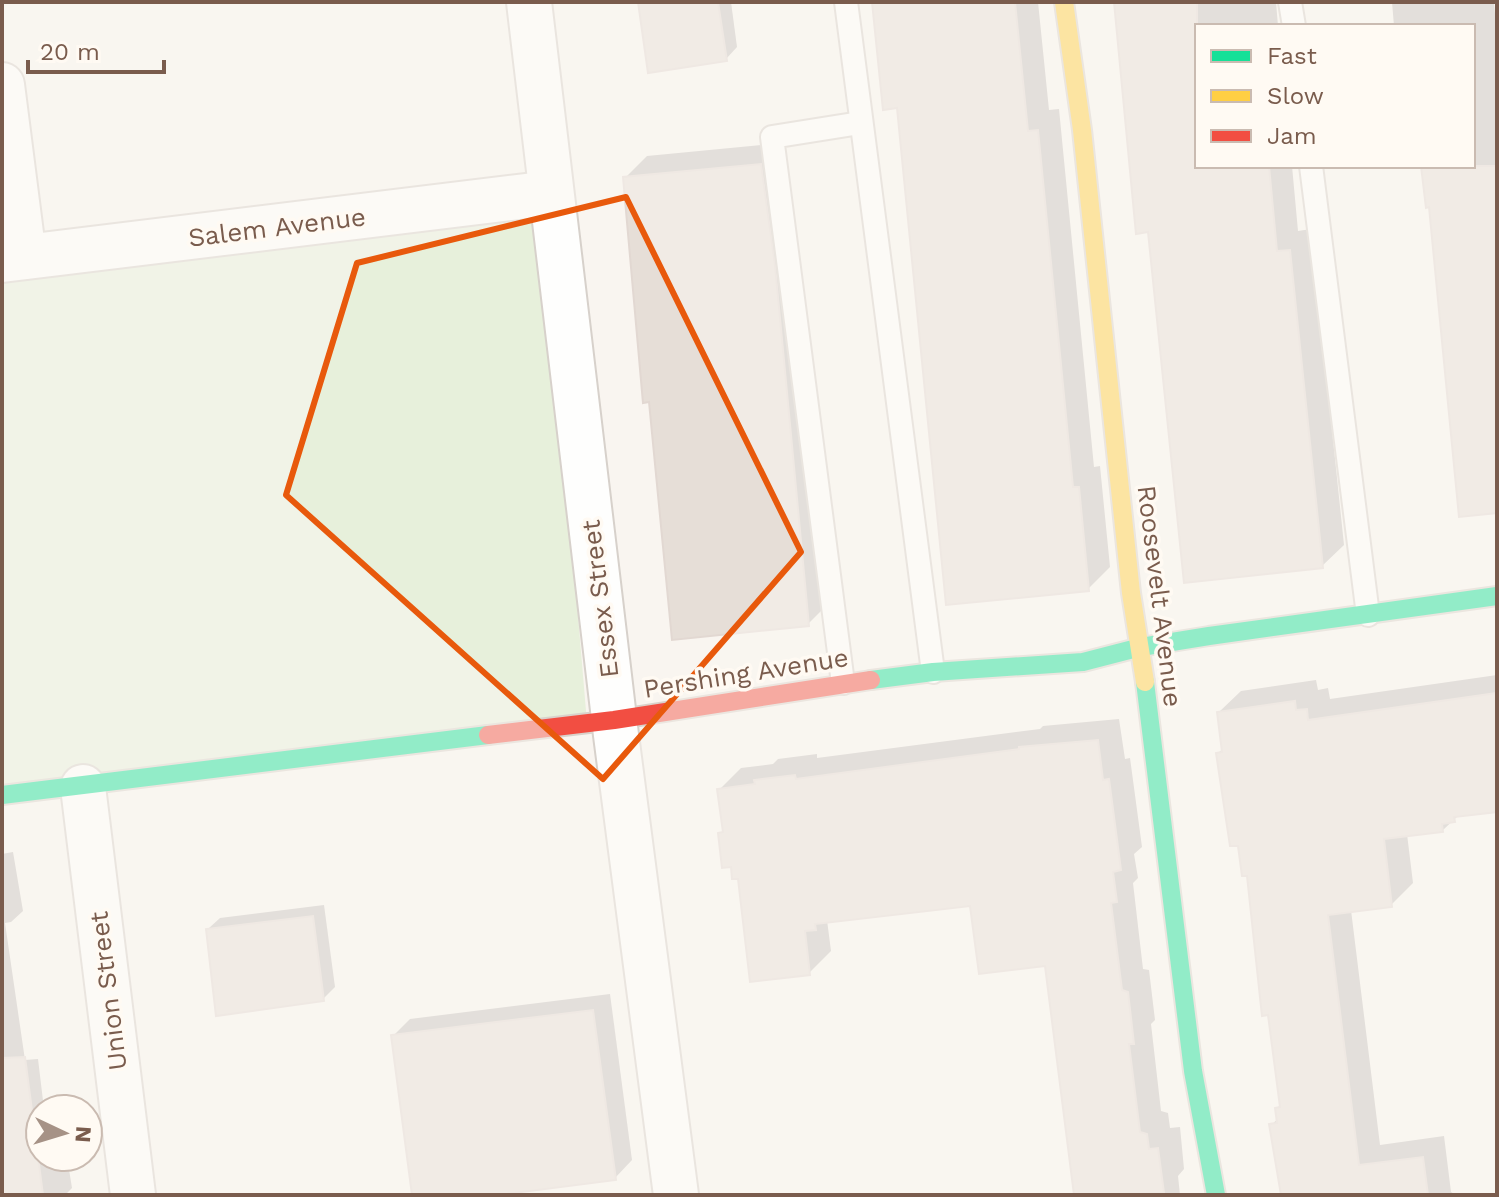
<svg xmlns="http://www.w3.org/2000/svg" width="1499" height="1197" font-family="'Work Sans',sans-serif">
  <style>
    .green { fill: #e7f0db }
    .shadow { fill: #0003 }
    .building { fill: #e6ded7; stroke: #e2d8d2; stroke-width: 2 }
    .lines { fill: none; stroke-linecap: round; stroke-linejoin: round }
    .lane-casing { stroke: #d7d1cb; stroke-width: 26 }
    .street-casing { stroke: #d7d1cb; stroke-width: 48 }
    .fast-casing { stroke: #d9d2cb; stroke-width: 22 }
    .slow-casing { stroke: #d9d2cb; stroke-width: 22 }
    .jam-casing { stroke: #d9d2cb; stroke-width: 22 }
    .lane { stroke: #fefefd; stroke-width: 22 }
    .street { stroke: #fefefd; stroke-width: 44 }
    .fast { stroke: #16e098; stroke-width: 18 }
    .slow { stroke: #ffcf43; stroke-width: 18 }
    .jam { stroke: #f24e42; stroke-width: 18 }
    .marked { fill: none; stroke: #e8590c; stroke-width: 6; stroke-linejoin: round }
    .labels { text-anchor: middle; dominant-baseline: central; stroke-width: 7; stroke-linejoin: round; paint-order: stroke }
    .street-label { font-size: 26px; fill: #7a5c4d; stroke: #fffaf3 }
  </style>
  <rect width="100%" height="100%" fill="#f9f5f0"/>
  <polygon class="green" points="542,187 587,723 2,793 2,252"/>
  <g class="shadow">
    <polygon points="641,2 731,2 737,47 726,59"/>
    <polygon points="874,2 1038,2 1049,110 1059,109 1094,467 1100,466 1110,567 1088,589 899,106"/>
    <polygon points="1116,2 1276,2 1278,26 1197,26 1197,166 1292,166 1298,231 1311,229 1344,545 1322,566 1150,230"/>
    <polygon points="1392,2 1494,2 1497,37 1497,511 1423,166 1473,166 1473,26 1394,26"/>
    <polygon points="783,143 830,602 808,624 651,400 625,178 647,156"/>
    <polygon points="1497,675 1497,810 1460,814 1443,830 1407,834 1413,883 1391,905 1351,910 1380,1145 1444,1136 1451,1192 1456,1195 1283,1195 1271,1125 1279,1118 1277,1108 1282,1104 1249,873 1218,753 1224,748 1219,712 1241,691 1316,680 1318,690 1328,688 1330,699"/>
    <polygon points="1119,719 1125,759 1130,758 1142,847 1134,854 1138,878 1133,883 1143,969 1149,970 1155,1020 1151,1024 1161,1111 1168,1113 1170,1128 1180,1127 1184,1169 1178,1176 1180,1195 1069,1195 1076,1194 1047,964 972,903 827,920 831,951 809,973 739,876 720,834 724,830 719,790 741,768 773,764 778,759 817,754 817,758 1040,729 1043,726"/>
    <polygon points="13,852 23,911 11,922 5,923 25,1060 38,1059 44,1109 40,1109 40,1157 67,1157 72,1188 65,1195 2,1195 2,854"/>
    <polygon points="324,905 335,987 323,999 208,929 220,918"/>
    <polygon points="610,994 632,1160 615,1178 484,1195 414,1195 393,1036 410,1019"/>
  </g>
  <g class="building">
    <polygon points="638,2 718,2 727,61 648,73"/>
    <polygon points="872,2 1015,2 1028,131 1038,130 1073,487 1079,487 1089,591 946,605 897,108 883,110"/>
    <polygon points="1114,2 1197,2 1197,166 1269,166 1277,251 1290,250 1323,568 1184,583 1148,232 1136,234"/>
    <polygon points="761,164 775,265 809,626 672,640 649,402 643,403 623,177"/>
    <polygon points="1421,166 1497,166 1497,513 1459,517 1429,207 1426,208"/>
    <polygon points="1497,693 1497,812 1454,817 1455,822 1442,824 1443,832 1384,839 1392,907 1328,915 1359,1165 1423,1157 1428,1195 1281,1195 1269,1124 1277,1123 1275,1108 1280,1107 1268,1015 1262,1016 1247,876 1242,876 1238,846 1230,846 1216,753 1222,752 1217,712 1295,701 1296,710 1307,709 1308,720"/>
    <polygon points="1098,740 1103,780 1109,779 1121,870 1113,872 1117,902 1111,903 1122,990 1128,992 1134,1044 1129,1044 1140,1132 1147,1134 1149,1149 1158,1148 1164,1193 1074,1195 1045,966 979,974 970,906 815,924 816,930 805,931 810,975 750,982 738,879 732,879 731,867 722,868 718,833 723,832 717,789 755,784 754,780 795,775 796,779 1019,749 1019,747"/>
    <polygon points="313,916 324,1001 216,1016 206,929"/>
    <polygon points="593,1010 616,1180 499,1195 412,1195 391,1035"/>
    <polygon points="25,1057 43,1195 2,1195 2,1058"/>
  </g>
  <g class="lines">
    <g class="lane-casing">
      <g id="lane">
        <polyline points="846,2 933,672"/>
        <polyline points="1290,2 1294,26"/>
        <polyline points="1311,166 1368,615"/>
        <polyline points="843,683 772,137 860,123"/>
      </g>
    </g>
    <g class="street-casing">
      <g id="street">
        <polyline points="529,2 616,735 676,1195"/>
        <polyline points="2,85 24,257"/>
        <polyline points="2,260 551,193"/>
        <polyline points="83,787 133,1195"/>
      </g>
    </g>
    <g class="fast-casing">
      <g id="fast">
        <polyline points="871,680 933,672 1083,662 1141,647 1209,636 1497,596"/>
        <polyline points="1145,682 1193,1071 1216,1195"/>
        <polyline points="2,795 488,735"/>
      </g>
    </g>
    <g class="slow-casing">
      <polyline id="slow" points="1064,2 1082,130 1131,593 1145,682"/>
    </g>
    <g class="jam-casing">
      <polyline id="jam" points="488,735 614,720 871,680"/>
    </g>
    <use href="#lane" class="lane"/>
    <use href="#street" class="street"/>
    <use href="#fast" class="fast"/>
    <use href="#slow" class="slow"/>
    <use href="#jam" class="jam"/>
  </g>
  <path d="M0 0H1499V1197H0ZM626,197L801,552L603,779L286,495L357,263Z" fill="#f9f5f0" fill-opacity=".55" fill-rule="evenodd"/>
  <path class="marked" d="M626,197L801,552L603,779L286,495L357,263Z"/>
  <g class="labels">
    <g class="street-label">
      <text transform="translate(277 227) rotate(-7)">Salem Avenue</text>
      <text transform="translate(1160 596) rotate(83)">Roosevelt Avenue</text>
      <text transform="translate(600 599) rotate(-97)">Essex Street</text>
      <text transform="translate(746 673) rotate(-9)">Pershing Avenue</text>
      <text transform="translate(108 991) rotate(-97)">Union Street</text>
    </g>
  </g>
  <rect width="1499" height="1197" fill="none" stroke="#7a5c4d" stroke-width="8"/>
  <rect x="1195" y="24" width="280" height="144" fill="#fffaf3" stroke="#cabbb1" stroke-width="2"/>
  <rect x="1211" y="50" width="40" height="12" fill="#16e098" stroke="#cabbb1" stroke-width="2"/>
  <text x="1267" y="64" font-size="24" fill="#7a5c4d">Fast</text>
  <rect x="1211" y="90" width="40" height="12" fill="#ffcf43" stroke="#cabbb1" stroke-width="2"/>
  <text x="1267" y="104" font-size="24" fill="#7a5c4d">Slow</text>
  <rect x="1211" y="130" width="40" height="12" fill="#f24e42" stroke="#cabbb1" stroke-width="2"/>
  <text x="1267" y="144" font-size="24" fill="#7a5c4d">Jam</text>
  <g transform="translate(64 1133) rotate(94)"><circle r="38" fill="#fffaf3" stroke="#cabbb1" stroke-width="2"/>
  <path d="M0-6L14 30L0 20L-14 30Z" fill="#a69286"/>
  <text y="-12" font-size="22" font-weight="bold" text-anchor="middle" fill="#7a5c4d">N</text>
  </g>
  <path d="M28 60v12h136v-12" fill="none" stroke="#7a5c4d" stroke-width="4"/>
  <text x="40" y="60" font-size="24" fill="#7a5c4d" stroke="#fffaf3" stroke-width="6" paint-order="stroke">20 m</text>
</svg>
